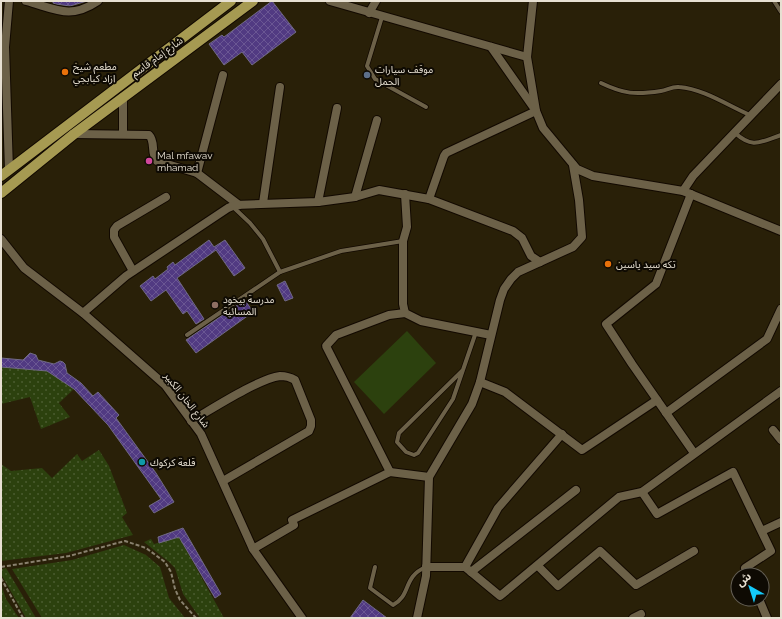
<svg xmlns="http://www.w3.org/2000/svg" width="782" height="619" font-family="Raleway,'Noto Sans Arabic',sans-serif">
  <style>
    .grass { fill: url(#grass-dots) }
    .pitch { fill: #2c410e }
    .building { fill: url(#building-cross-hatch); stroke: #706a84 }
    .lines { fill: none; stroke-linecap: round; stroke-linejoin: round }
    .lane-casing { stroke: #120900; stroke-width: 5.5 }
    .street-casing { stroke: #120900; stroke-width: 10 }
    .primary-casing { stroke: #120900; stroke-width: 12 }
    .path { stroke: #89816e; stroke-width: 2; stroke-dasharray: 4 2; stroke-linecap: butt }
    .lane { stroke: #6c6148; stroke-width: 4 }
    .street { stroke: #6c6148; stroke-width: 8 }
    .primary { stroke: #a69a52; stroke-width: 10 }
    .food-dot { fill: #e8710a; stroke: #0e0a03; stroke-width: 1.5 }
    .service-dot { fill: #5c6f8a; stroke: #0e0a03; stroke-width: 1.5 }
    .hotel-dot { fill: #d1479c; stroke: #0e0a03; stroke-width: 1.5 }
    .education-dot { fill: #8d6e63; stroke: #0e0a03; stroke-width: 1.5 }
    .culture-dot { fill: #0f9aa8; stroke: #0e0a03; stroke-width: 1.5 }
    .labels { text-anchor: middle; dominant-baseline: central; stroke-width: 4; stroke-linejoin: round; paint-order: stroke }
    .street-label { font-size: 10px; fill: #e7e0d2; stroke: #0e0a03 }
    .poi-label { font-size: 10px; fill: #e7e0d2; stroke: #0e0a03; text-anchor: start }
  </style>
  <defs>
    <pattern id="grass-dots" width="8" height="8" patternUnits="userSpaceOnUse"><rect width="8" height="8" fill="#2c410e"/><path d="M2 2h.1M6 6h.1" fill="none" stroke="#4b5c30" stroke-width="1.8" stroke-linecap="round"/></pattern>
    <pattern id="building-cross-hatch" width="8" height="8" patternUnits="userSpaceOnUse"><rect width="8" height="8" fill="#513a82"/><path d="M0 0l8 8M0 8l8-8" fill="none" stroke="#6a5693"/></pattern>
  </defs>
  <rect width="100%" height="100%" fill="#292008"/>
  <g class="grass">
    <polygon points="1,367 47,371 74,389 59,403 70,417 41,429 30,397 1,404"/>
    <polygon points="99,450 109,466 127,513 122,517 133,535 66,553 1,561 1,464 11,471 42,468 52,478 77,454 82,461"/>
    <polygon points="179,537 224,618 200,618 183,594 175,568 169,562 144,542 151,539 154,544"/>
    <polygon points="124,545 146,555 160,567 169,598 185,618 42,618 12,569 72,560"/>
    <polygon points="6,568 36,618 26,618 1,574 1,569"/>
    <polygon points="1,584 6,599 19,618 1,618"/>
  </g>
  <polygon class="pitch" points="407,331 436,363 384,414 354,382"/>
  <g class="building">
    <polygon points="53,1 87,1 70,6 56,4 53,3"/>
    <polygon points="272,1 296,32 252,65 242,52 224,65 209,44 222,35 224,37"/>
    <polygon points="209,240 214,247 225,240 245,268 234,276 216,250 177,278 204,319 196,324 187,311 183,314 166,290 151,301 140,286 153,276 155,279 168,269 167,267 173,262 175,265"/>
    <polygon points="285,281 293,298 285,301 277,285"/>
    <polygon points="245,300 253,312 196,353 186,340"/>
    <polygon points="30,353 36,355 38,360 54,364 60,361 63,362 65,364 67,373 81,383 93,396 98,392 119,415 116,418 156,473 174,502 154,513 149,506 161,499 108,425 74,389 47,371 1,367 1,358 23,360"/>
    <polygon points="183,528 221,594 215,598 179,537 159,543 158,537"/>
    <polygon points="363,600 387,618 350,618"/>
  </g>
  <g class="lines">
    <g class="lane-casing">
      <g id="lane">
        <polyline points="774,1 781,12"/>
        <polyline points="382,17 367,66 375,79 426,107"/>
        <path d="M601,83C624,94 635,95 661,91C667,90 673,86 679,87C704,89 727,105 750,115"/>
        <path d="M735,133C753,149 760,142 781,135"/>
        <polyline points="232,206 250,223 263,239 280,272 341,251 403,241"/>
        <polyline points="187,335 280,272"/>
        <polyline points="463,370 399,433 397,442 406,452 414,455 418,453 453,399 476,332"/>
        <path d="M375,567L370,588L393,605C412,595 402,577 426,567"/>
      </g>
    </g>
    <g class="street-casing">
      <g id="street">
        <path d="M26,1C56,9 70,20 98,1"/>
        <polyline points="330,1 527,57"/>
        <polyline points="369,13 376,1"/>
        <polyline points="491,47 536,111 543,128 577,169 593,176 683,191 781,231"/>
        <path d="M74,134L149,135C156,142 150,153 157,161L197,173L239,205"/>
        <polyline points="123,134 123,97"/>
        <polyline points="9,170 5,47 9,1"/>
        <polyline points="197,173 223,75"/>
        <polyline points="683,191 693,176 781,84"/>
        <polyline points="405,194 407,227 403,241 403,304 405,313 421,321 491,335"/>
        <polyline points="691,194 656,284 606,324 632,364 694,453"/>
        <polyline points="355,197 377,120"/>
        <polyline points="429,199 444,156 446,153 536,111 527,57 533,1"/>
        <polyline points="318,202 337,108"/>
        <polyline points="263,203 280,87"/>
        <polyline points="1,239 24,268 83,313 165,385 201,434 253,549 302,618"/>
        <polyline points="133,271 114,237 114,230 117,226 166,197"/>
        <polyline points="83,313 126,276 228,208 235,205 318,202 355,197 379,190 429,199 513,231 522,238 531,256 540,262"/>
        <polyline points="480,382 505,392 582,450 657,400"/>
        <polyline points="666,413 767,339 781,309"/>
        <path d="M191,421C212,409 258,379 280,376C285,376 290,377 295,380L311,420V426L309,431L223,481"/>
        <polyline points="773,430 781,440"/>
        <polyline points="390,472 326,346 336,335 389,315 405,313"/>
        <polyline points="642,492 657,514 733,472 771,551 745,568 748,575"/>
        <polyline points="762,531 781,522"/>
        <polyline points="253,549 294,525 292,520 390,472 429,477"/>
        <polyline points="538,566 558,586 600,551 636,585 694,551"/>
        <polyline points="426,567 465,567 500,596 619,497 642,492 781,391"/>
        <polyline points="465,567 498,508 562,434"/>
        <polyline points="471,572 576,490"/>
        <polyline points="759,599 767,618"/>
        <polyline points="417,618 426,576 429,477 472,404 480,382 500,300 504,289 511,279 518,272 573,247 582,237 579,200 573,165"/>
        <polyline points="633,618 641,614"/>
      </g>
    </g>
    <g class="primary-casing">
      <g id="primary">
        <polyline points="1,176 231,1"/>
        <polyline points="1,193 74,134 253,1"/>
      </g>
    </g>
    <g class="path">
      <polyline points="1,567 69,556 125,541 146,548 165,562 171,572 175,589 180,600 196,618"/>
      <polyline points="1,578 23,618"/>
    </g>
    <use href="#lane" class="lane"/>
    <use href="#street" class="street"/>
    <use href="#primary" class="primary"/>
  </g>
  <g class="food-dot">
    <circle cx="65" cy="72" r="4"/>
    <circle cx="608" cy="264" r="4"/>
  </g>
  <circle class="service-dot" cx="367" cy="75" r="4"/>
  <circle class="hotel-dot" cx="149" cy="161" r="4"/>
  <circle class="education-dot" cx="215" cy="305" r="4"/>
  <circle class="culture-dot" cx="142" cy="462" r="4"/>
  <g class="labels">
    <g class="street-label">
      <text transform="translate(157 57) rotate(-36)">شارع إمام قاسم</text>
      <text transform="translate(187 400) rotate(52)">شارع الخان الكبير</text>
    </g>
    <g class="poi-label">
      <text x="73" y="66">مطعم شيخ<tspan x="73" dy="12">ازاد كبابجي</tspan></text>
      <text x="375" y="69">موقف سيارات<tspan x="375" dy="12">الحمل</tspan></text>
      <text x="157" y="155">Mal mfawav<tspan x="157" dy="12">mhamad</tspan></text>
      <text x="616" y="264">تكه سيد ياسين</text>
      <text x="223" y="299">مدرسة بيخود<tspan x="223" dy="12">المسائية</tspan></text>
      <text x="150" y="462">قلعة كركوك</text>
    </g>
  </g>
  <rect width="782" height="619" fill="none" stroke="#e7e0d2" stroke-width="4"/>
  <g transform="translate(750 587) rotate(321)"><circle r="19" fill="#0e0a03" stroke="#656056"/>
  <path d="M0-3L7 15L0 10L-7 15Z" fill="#14cafb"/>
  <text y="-6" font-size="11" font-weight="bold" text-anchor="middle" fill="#e7e0d2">ش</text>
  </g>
</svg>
